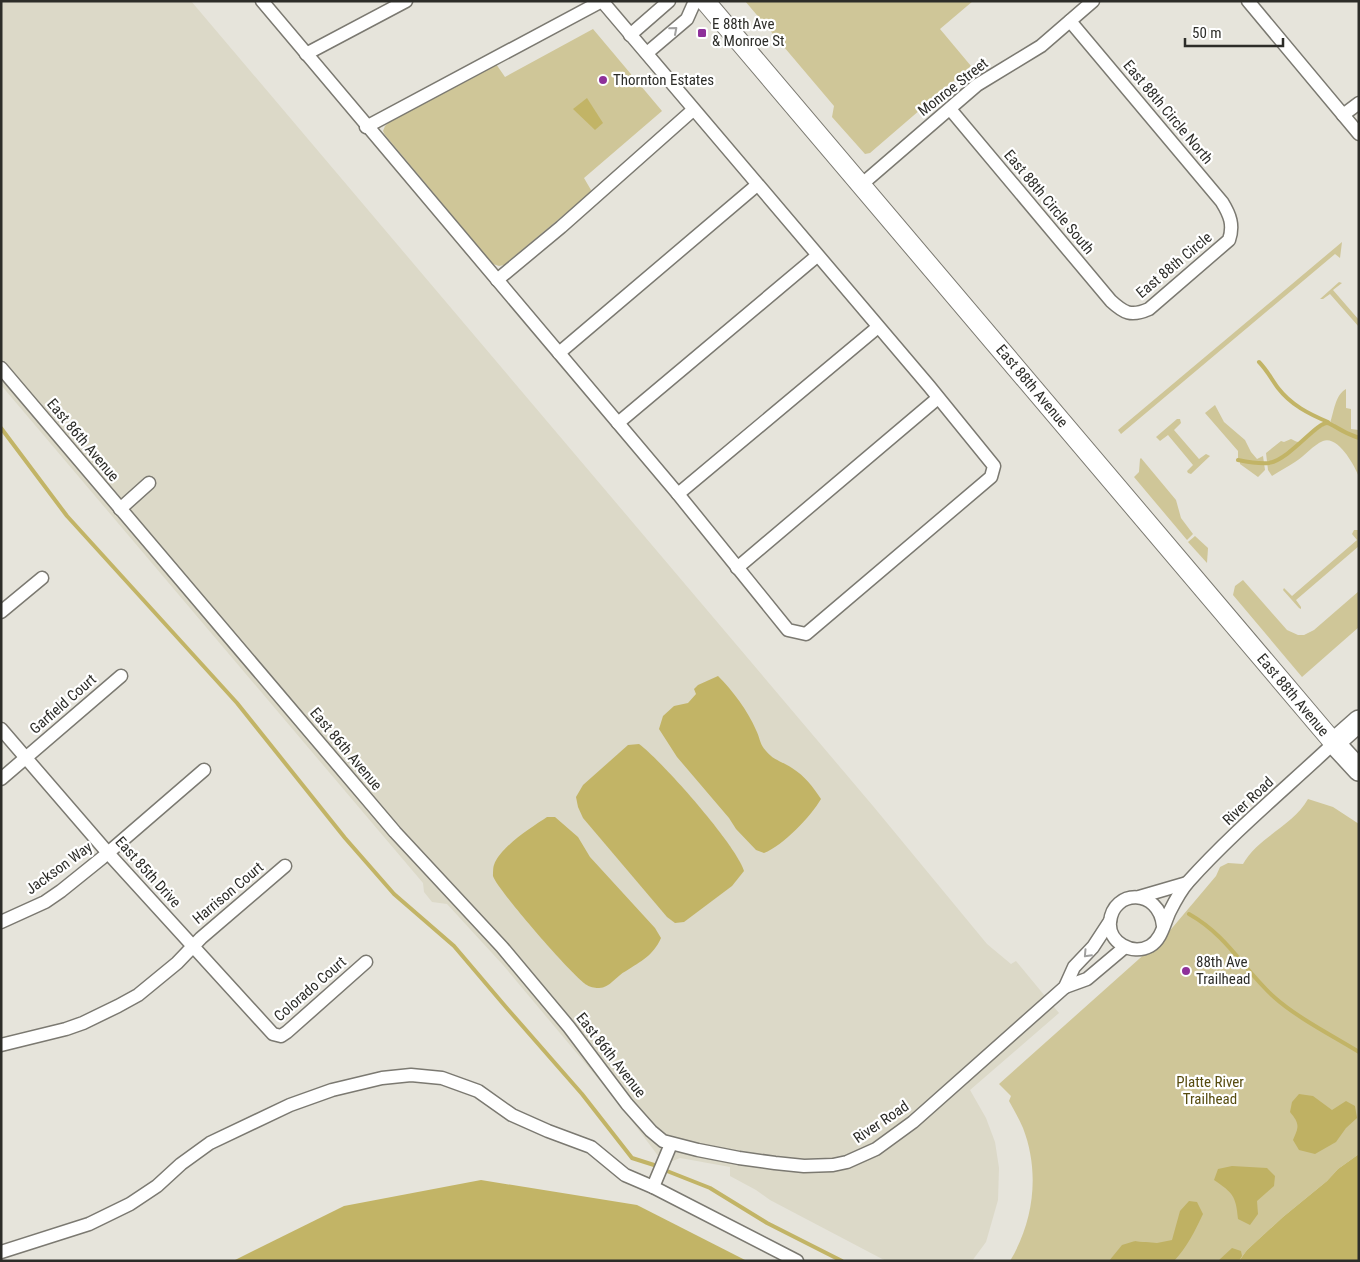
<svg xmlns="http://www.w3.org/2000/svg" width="1360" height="1262" font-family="'Roboto Condensed',sans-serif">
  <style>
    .built { fill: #dcd9c8 }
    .green { fill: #cfc698 }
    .forest { fill: #bfb163 }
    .water { fill: #c2b466 }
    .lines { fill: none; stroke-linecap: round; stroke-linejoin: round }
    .stream { stroke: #c2b466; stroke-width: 4 }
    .street-casing { stroke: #7b7971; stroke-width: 15 }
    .secondary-casing { stroke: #7b7971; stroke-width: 21 }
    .primary-casing { stroke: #7b7971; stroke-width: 24 }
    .street { stroke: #fff; stroke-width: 12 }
    .secondary { stroke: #fff; stroke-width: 19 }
    .primary { stroke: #fff; stroke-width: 21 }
    .oneway { stroke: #a0a09f }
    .poi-dot { fill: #8e309a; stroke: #fff; stroke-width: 2 }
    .labels { text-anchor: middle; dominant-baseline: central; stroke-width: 4.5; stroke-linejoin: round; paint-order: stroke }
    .poi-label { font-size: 15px; fill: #2d2d29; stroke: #fff; text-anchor: start }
    .street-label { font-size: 15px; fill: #2d2d29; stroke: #fff }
    .park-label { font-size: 15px; fill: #574c10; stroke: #fff }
  </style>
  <rect width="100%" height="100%" fill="#e6e4db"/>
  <polygon class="built" points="1,1 191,1 873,806 987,944 1011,964 1016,961 1059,1013 970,1090 986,1118 995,1142 999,1168 998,1200 986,1242 972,1261 886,1261 770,1200 756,1190 730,1176 730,1167 680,1158 670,1162 659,1157 616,1100 503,965 447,904 432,902 424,892 423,883 1,385"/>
  <g class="green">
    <polygon points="745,1 973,1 940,29 971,66 870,153 865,154 832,117 834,106"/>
    <polygon points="593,29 662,111 584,178 591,190 590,193 504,265 499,266 493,264 385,135 383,131 385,126 390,121 496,64 505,77"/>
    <polygon points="1342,242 1340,258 1335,254 1121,434 1118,430"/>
    <polygon points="1339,282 1342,283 1333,290 1359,320 1359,327 1330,294 1323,299 1320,299"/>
    <path d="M1346,389V408L1351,409V429L1359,430V477C1355,466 1338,435 1323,441C1313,445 1305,456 1295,462C1288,467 1279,471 1272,476L1268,470L1266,453L1281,441L1284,442L1291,439C1294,440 1296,442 1299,442C1305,443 1320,425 1330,423C1334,412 1335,395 1346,389Z"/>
    <polygon points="1215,405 1224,422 1245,440 1251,452 1257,459 1263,456 1265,470 1258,477 1240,464 1240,460 1238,458 1238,451 1205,413"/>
    <polygon points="1177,419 1180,419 1181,423 1174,430 1199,459 1206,454 1210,456 1191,474 1188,473 1187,471 1193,465 1168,435 1160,441 1156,437"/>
    <polygon points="1141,458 1176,500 1181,518 1193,534 1187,540 1134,477 1139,472 1140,459"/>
    <polygon points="1354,530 1359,530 1359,546 1296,600 1301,607 1301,609 1299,608 1283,590 1284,588 1292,596 1357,540 1352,534"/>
    <polygon points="1195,536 1208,548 1207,563 1188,542"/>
    <polygon points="1243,580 1287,630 1298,635 1304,635 1314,630 1359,591 1359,627 1302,677 1233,595 1235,586"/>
    <path d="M1308,799L1333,807L1359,824V1154L1338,1169L1327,1181L1283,1217L1247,1250L1239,1261H1163L1146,1242L1135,1241L1109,1261H1010C1034,1221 1040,1172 1023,1128C1019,1119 1014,1110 1009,1101L1011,1096L999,1084L1167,934L1216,876L1220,867L1228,863L1243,864C1258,837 1293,826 1308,799Z"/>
  </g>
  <g class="forest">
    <path d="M1299,1094L1313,1096L1332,1110L1346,1101L1355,1106L1357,1118L1346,1128L1336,1142L1315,1154L1299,1150L1293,1140C1299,1127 1300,1124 1290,1112L1292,1102Z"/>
    <path d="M1232,1166L1267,1168L1275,1176L1274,1186L1257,1201L1258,1214L1250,1225L1238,1219C1236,1196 1233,1193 1214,1180L1218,1169Z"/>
    <path d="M1189,1201L1197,1202L1203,1214C1195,1231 1187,1247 1174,1261H1109L1122,1245L1135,1241L1157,1243L1172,1240L1180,1211Z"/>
    <polygon points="1232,1248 1241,1251 1242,1256 1239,1261 1218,1261"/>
  </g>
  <g class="water">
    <polygon points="587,98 603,123 595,130 573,109"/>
    <path d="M718,676C733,691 748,711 756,730C760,738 760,745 766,751C773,760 783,762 792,768C805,776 813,787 821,799C811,816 783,846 764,853L756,850L736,829L729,818L677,757L659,729L663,716L674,706L688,703L696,694L694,689L698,685Z"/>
    <path d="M639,744C662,761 736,845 744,871L732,886L684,922L675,923L667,917L583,818L578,807L576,797L583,785L628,745Z"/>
    <path d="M547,817H555L578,837L590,857L655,928L661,938C653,956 641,961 626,971C616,976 609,989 598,988C595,988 589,987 587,985C574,978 496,888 493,876C493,874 493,867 494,865C500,847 532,827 547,817Z"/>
    <polygon points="1359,1154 1359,1261 1239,1261 1247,1250 1283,1217 1327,1181 1338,1169"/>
    <polygon points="481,1180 637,1205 747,1261 233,1261 344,1206"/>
  </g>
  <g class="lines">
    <g class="stream">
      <path d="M1259,362C1267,370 1272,380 1278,388C1291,405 1309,414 1328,422"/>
      <polyline points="1,428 67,516 237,703 345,838 394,894 454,946 505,1006 582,1094 632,1158 654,1165"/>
      <path d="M1238,460C1248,462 1259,464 1269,463C1290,459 1316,423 1327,423C1329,423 1332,425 1334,426C1342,431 1350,435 1359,438"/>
      <path d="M1189,914C1228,936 1243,969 1274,997C1296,1017 1333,1036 1359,1052"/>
      <polyline points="667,1171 710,1188 767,1223 842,1261"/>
    </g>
    <g class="street-casing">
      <g id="street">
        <polyline points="262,1 678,494 788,630 806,634 991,477 994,466 929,386 602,1"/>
        <polyline points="1248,1 1359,134"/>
        <polyline points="630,35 669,1"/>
        <polyline points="647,53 687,19 695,1"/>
        <polyline points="306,54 406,1"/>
        <path d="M950,109L1111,301C1124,313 1131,317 1149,309L1229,240C1234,225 1230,215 1222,202L1070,21"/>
        <polyline points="1343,115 1359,103"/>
        <polyline points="366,127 602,1"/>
        <polyline points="861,185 977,85 1041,46 1093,1"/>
        <polyline points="497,280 561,227 693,110"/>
        <polyline points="559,353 757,185"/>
        <polyline points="1,368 395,832 502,947 569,1027 627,1104 651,1131 663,1141 698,1150 739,1158 775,1163 804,1166 833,1165 847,1162 876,1149 913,1122 1065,987 1074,967 1093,947 1110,921"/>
        <polyline points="618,423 817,256"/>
        <polyline points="678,494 878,327"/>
        <polyline points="120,509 149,483"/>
        <polyline points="737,568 938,398"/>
        <polyline points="1,612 42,578"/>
        <polyline points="1,729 108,853 273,1034 281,1036 287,1032 366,962"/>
        <polyline points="1,779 121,676"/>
        <polyline points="1139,897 1187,883"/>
        <polyline points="1,922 45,902 61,891 102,858 204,770"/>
        <path d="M1163,926C1159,888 1113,889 1110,922C1108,942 1132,956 1150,946C1162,939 1164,923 1170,911C1175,901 1181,890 1188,882C1233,832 1285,789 1334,743"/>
        <polyline points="1065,987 1087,979 1125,947"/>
        <polyline points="1,1045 66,1029 83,1023 118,1006 138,995 177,963 201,938 285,866"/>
        <polyline points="653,1187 671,1144"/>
        <polyline points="1,1252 89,1224 130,1204 157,1186 181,1164 210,1143 290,1105 332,1090 382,1078 411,1075 442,1078 478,1091 512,1115 548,1131 591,1147 625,1175 653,1187 797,1261"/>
      </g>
    </g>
    <g class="secondary-casing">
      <polyline id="secondary" points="705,1 1334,743"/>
    </g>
    <g class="primary-casing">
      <polyline id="primary" points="1359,721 1334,743 1359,770"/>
    </g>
    <use href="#street" class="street"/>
    <use href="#secondary" class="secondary"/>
    <use href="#primary" class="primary"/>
  </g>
  <defs><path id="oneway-chevron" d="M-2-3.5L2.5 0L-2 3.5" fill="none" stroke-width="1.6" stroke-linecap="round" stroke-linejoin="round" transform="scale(1.25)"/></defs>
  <g class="oneway">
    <use href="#oneway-chevron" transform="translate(674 30) rotate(-41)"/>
    <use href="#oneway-chevron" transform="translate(1087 954) rotate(133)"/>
  </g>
  <g class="poi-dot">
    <rect x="697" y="28" width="10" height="10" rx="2.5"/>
    <circle cx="603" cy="80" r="5"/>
    <circle cx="1186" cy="971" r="5"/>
  </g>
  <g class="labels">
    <g class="poi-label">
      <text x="712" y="24">E 88th Ave<tspan x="712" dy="17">&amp; Monroe St</tspan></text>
      <text x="613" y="80">Thornton Estates</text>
      <text x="1196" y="962">88th Ave<tspan x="1196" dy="17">Trailhead</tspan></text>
    </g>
    <g class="street-label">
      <text transform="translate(953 87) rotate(-38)">Monroe Street</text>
      <text transform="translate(1168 112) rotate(50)">East 88th Circle North</text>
      <text transform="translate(1049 202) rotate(50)">East 88th Circle South</text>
      <text transform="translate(1174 265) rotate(-40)">East 88th Circle</text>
      <text transform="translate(1032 386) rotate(50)">East 88th Avenue</text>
      <text transform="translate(83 440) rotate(50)">East 86th Avenue</text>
      <text transform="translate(1293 695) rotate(50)">East 88th Avenue</text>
      <text transform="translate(63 704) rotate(-41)">Garfield Court</text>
      <text transform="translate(346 749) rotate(50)">East 86th Avenue</text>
      <text transform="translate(1248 801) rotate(-43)">River Road</text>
      <text transform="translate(59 868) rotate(-36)">Jackson Way</text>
      <text transform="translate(148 872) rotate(48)">East 85th Drive</text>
      <text transform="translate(228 893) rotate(-40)">Harrison Court</text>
      <text transform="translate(310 989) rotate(-41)">Colorado Court</text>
      <text transform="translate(611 1055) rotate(52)">East 86th Avenue</text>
      <text transform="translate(881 1122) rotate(-34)">River Road</text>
    </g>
    <g class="park-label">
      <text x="1210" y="1082">Platte River<tspan x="1210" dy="17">Trailhead</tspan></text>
    </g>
  </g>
  <rect width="1360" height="1262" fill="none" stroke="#2d2d29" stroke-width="5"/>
  <path d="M1185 38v8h98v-8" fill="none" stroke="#2d2d29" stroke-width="2.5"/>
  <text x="1192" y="38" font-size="15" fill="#2d2d29" stroke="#ffffff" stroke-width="4" paint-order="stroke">50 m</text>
</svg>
